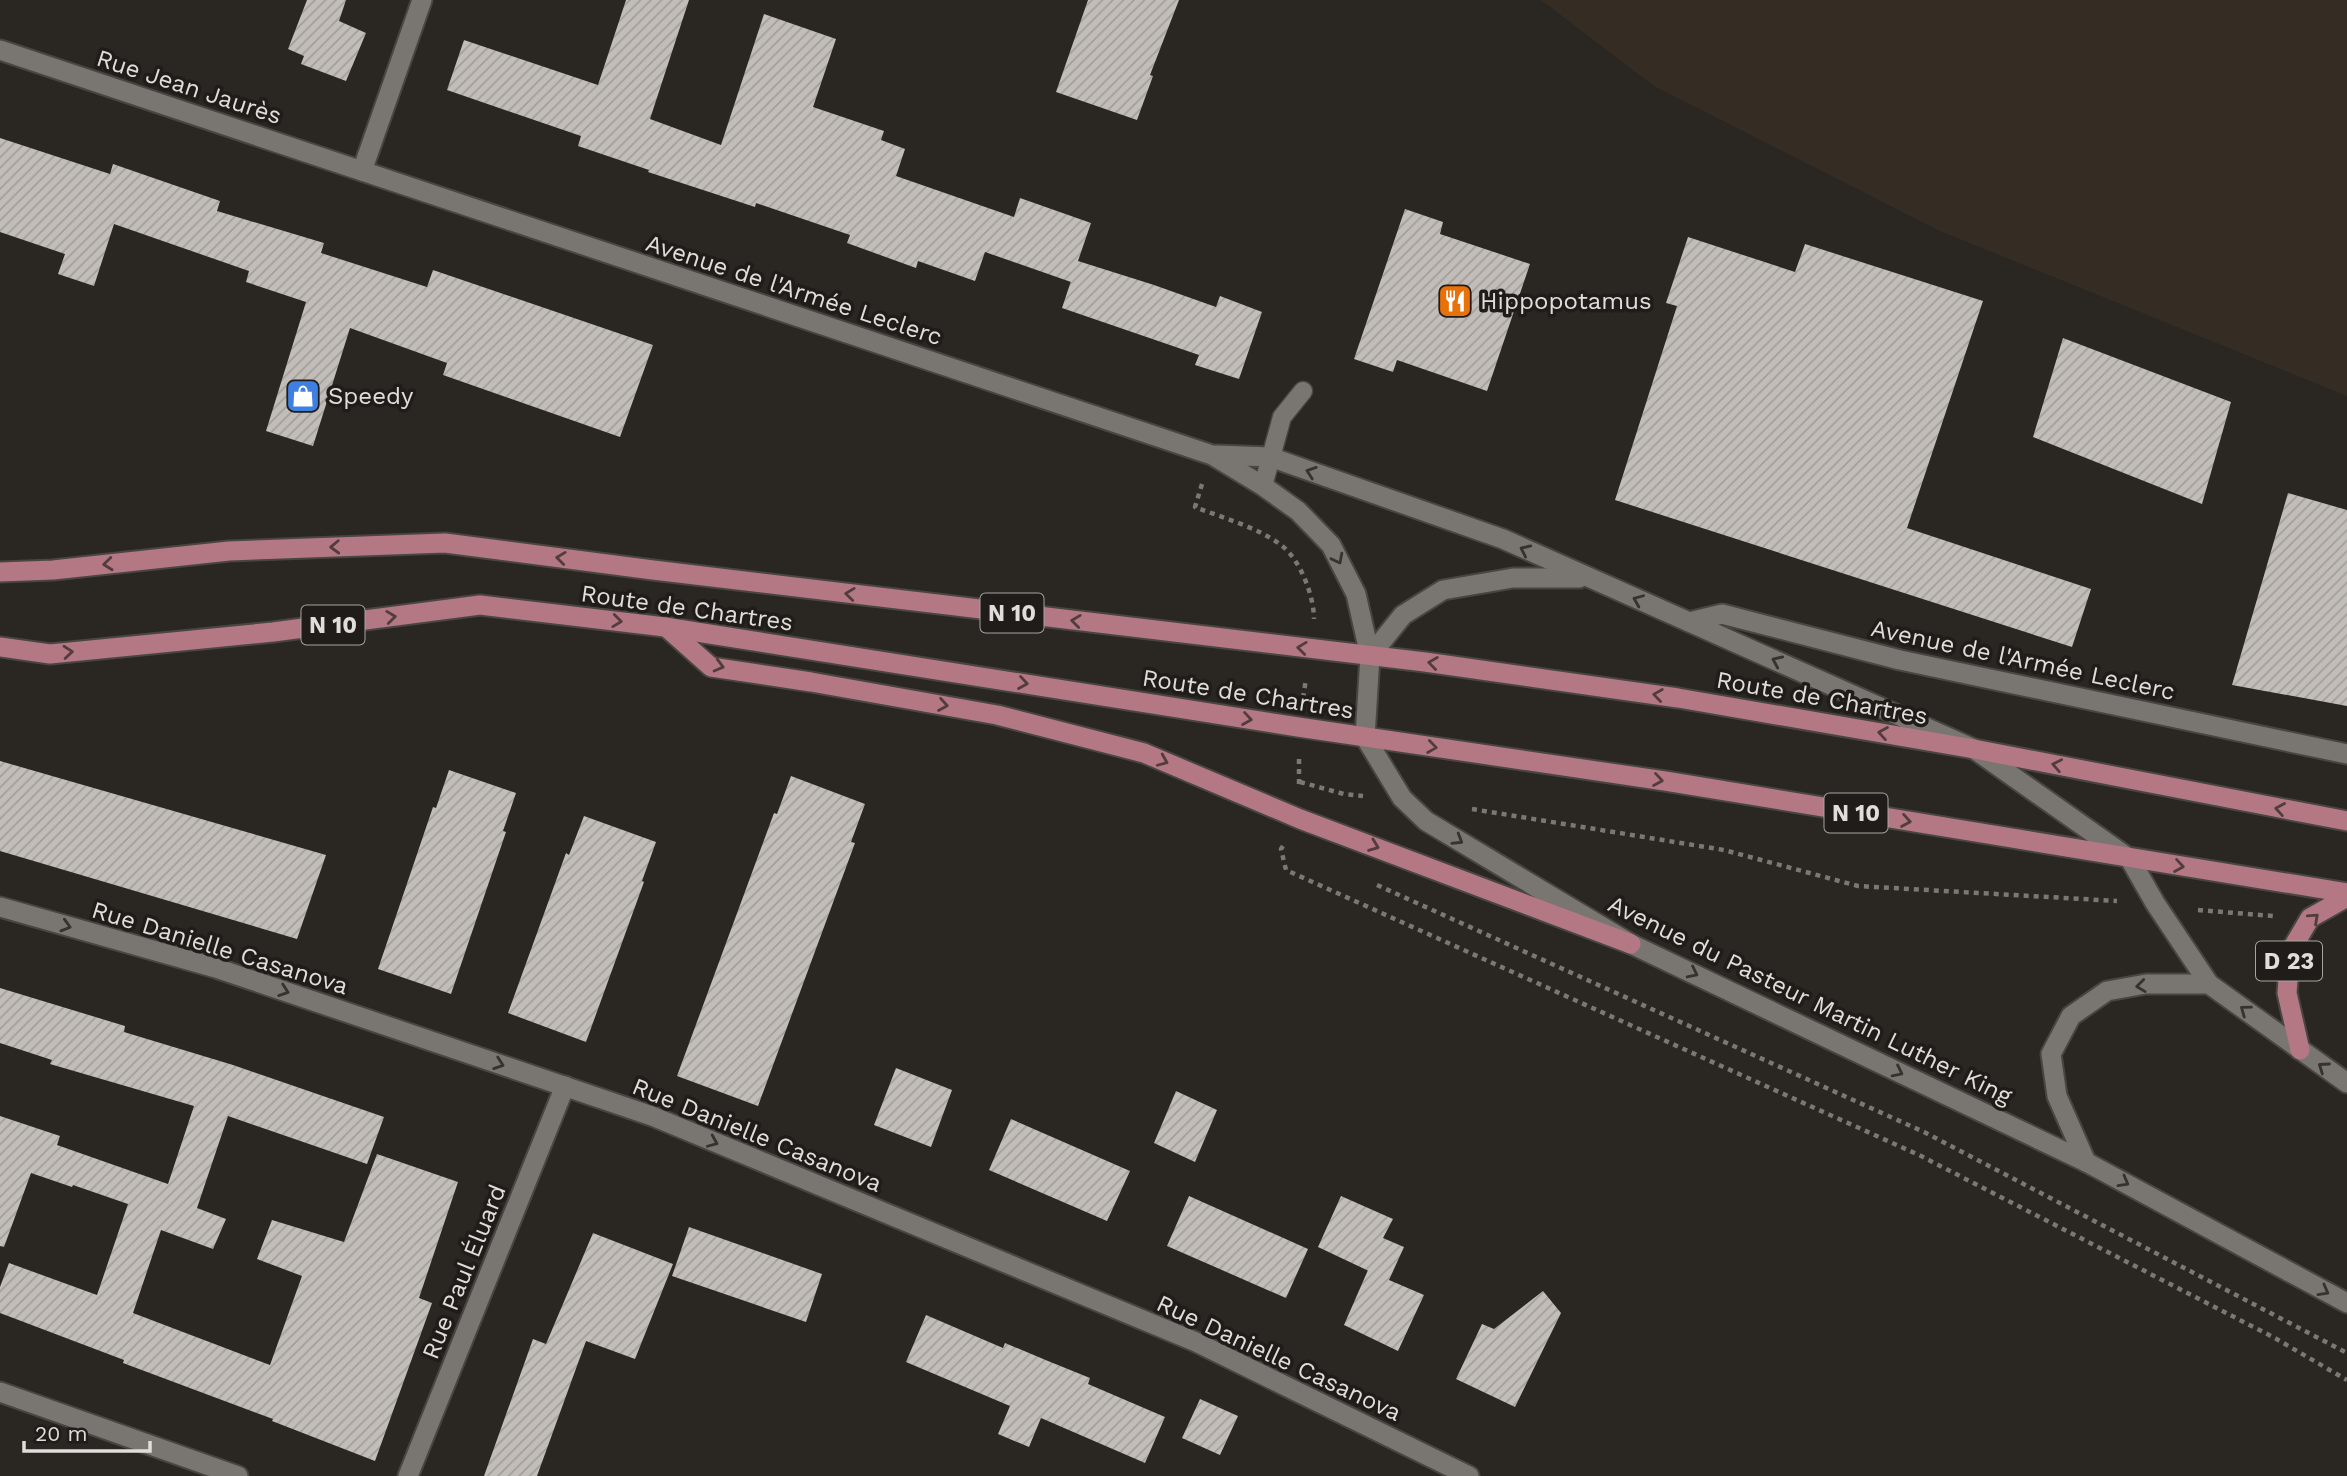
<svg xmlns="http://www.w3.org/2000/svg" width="2347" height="1476" font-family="'Work Sans',sans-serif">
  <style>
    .built { fill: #352d24 }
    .building { fill: url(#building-hatch) }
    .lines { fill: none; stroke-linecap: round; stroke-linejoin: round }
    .service-casing { stroke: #484542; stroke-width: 21 }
    .minor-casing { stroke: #484542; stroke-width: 23 }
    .tertiary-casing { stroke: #484542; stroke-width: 23 }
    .primary-casing { stroke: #484542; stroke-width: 23 }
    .path { stroke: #7b7874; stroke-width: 4.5; stroke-dasharray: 5 5; stroke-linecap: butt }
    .service { stroke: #797570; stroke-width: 18 }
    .minor { stroke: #797570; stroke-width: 19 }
    .tertiary { stroke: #797570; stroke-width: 19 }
    .primary { stroke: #b37884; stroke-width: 19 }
    .oneway { stroke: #36322f }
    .oneway2 { stroke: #533c3e }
    .labels { text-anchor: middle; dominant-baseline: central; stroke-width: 7; stroke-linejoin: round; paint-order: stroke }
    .shield { fill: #201c19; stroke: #a6a3a1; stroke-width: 2 }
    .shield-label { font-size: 23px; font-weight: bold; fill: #e0dddb }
    .street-label { font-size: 24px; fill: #e0dddb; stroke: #201c19 }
    .poi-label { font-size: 24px; fill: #e0dddb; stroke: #201c19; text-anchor: start }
  </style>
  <defs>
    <pattern id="building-hatch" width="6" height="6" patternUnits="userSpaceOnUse" patternTransform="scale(1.75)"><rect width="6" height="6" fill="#c2bdb8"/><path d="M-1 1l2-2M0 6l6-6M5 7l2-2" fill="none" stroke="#a29e9a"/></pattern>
  </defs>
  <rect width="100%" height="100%" fill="#2a2622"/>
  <polygon class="built" points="1541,0 2347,0 2347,396 1940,231 1654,86"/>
  <g class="building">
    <polygon points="307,0 346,0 339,21 366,33 346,81 301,64 304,56 288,49"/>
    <polygon points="626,0 689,0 650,119 721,145 764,14 836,39 813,107 884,131 881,140 905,149 896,176 1014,217 1020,198 1091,223 1078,261 1154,285 1216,307 1220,296 1262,312 1239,379 1195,365 1199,355 1062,308 1077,263 1071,282 985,252 975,281 918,261 916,268 847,243 850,235 756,203 755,207 648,172 649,170 578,146 581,136 447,90 464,40 598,85"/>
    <polygon points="1088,0 1179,0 1150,75 1153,76 1137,120 1056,92"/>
    <polygon points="0,138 110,174 113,164 220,201 217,211 324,243 321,253 427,287 433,270 653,345 620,437 443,375 447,363 350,328 313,446 266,431 306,302 246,282 249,271 114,224 94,286 58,274 65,254 0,232"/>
    <polygon points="1405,209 1443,222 1440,234 1530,264 1487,391 1397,360 1393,372 1354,359"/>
    <polygon points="1688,237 1795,272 1805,244 1983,301 1907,528 2091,589 2072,647 1615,500 1677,306 1666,303"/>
    <polygon points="2063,338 2231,402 2202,504 2033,437"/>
    <polygon points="2288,493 2347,510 2347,706 2232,685"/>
    <polygon points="0,761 326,855 297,939 0,851"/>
    <polygon points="449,770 516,793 503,831 506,832 451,994 378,969 433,807 436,808"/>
    <polygon points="791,776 865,804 851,842 855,843 758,1106 677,1076 774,813 777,814"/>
    <polygon points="584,816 656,842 642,881 644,882 586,1042 508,1013 566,853 569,855"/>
    <polygon points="0,988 125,1026 124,1032 233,1065 384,1117 367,1164 228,1116 197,1208 226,1219 213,1249 161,1230 133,1313 270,1365 302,1276 257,1259 272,1220 344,1242 377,1154 458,1182 419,1298 432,1303 375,1461 272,1421 273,1419 123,1363 124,1360 0,1313 0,1287 9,1263 97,1295 128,1204 73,1185 72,1187 31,1173 4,1247 0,1246 0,1116 60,1136 57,1145 168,1184 194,1106 50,1064 52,1060 0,1043"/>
    <polygon points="896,1068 952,1090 931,1147 874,1125"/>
    <polygon points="1176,1091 1217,1110 1195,1162 1154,1143"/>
    <polygon points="1011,1119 1130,1171 1107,1221 989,1170"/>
    <polygon points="1189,1196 1308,1249 1286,1298 1167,1246"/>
    <polygon points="1341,1196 1393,1219 1383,1238 1404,1247 1389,1280 1424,1295 1398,1351 1344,1325 1368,1270 1373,1273 1318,1247"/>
    <polygon points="689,1227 822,1274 806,1322 672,1276"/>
    <polygon points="593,1233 673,1264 635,1359 586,1341 537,1476 484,1476 533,1339 546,1344"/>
    <polygon points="1543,1291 1561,1313 1515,1407 1456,1379 1482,1324 1494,1329"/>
    <polygon points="926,1315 1003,1348 1005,1343 1048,1361 1090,1378 1088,1384 1165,1417 1145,1463 1041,1418 1029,1447 998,1434 1010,1406 906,1362"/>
    <polygon points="1200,1399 1238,1416 1220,1455 1182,1438"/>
  </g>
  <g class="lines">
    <g class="service-casing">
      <polyline id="service" points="1263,486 1282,417 1303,391"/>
    </g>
    <g class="minor-casing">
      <g id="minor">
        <polyline points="362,171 422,0"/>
        <polyline points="1689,622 1722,614 1900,660 2347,754"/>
        <polyline points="0,907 216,968 652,1116 1196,1342 1469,1476"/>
        <polyline points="0,1392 238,1476"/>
        <polyline points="408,1476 565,1086"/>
      </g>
    </g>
    <g class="tertiary-casing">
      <g id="tertiary">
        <polyline points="0,50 1212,455 1263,486 1298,511 1331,545 1356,594 1370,656 1365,737 1402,798 1426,821 1631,944 2086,1162 2347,1303"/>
        <polyline points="1216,455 1270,457 1503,539 1974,749 2130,859 2155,903 2209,984 2347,1083"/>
        <polyline points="1370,656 1403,615 1443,590 1513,578 1579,578"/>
        <polyline points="2086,1162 2057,1096 2051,1054 2071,1016 2107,991 2146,984 2209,984"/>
      </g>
    </g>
    <g class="primary-casing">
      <g id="primary">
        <polyline points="0,572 53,570 229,551 445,543 653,570 1425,662 1678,698 1974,749 2347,821"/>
        <polyline points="666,627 711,667 811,682 997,715 1144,753 1300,819 1631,944"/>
        <polyline points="0,647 50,654 273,632 480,605 665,627 1298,727 1665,781 2347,893"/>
        <polyline points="2300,1050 2287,993 2290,952 2310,918 2347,897"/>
      </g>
    </g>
    <g class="path">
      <path d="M1202,484L1195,507C1223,518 1257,527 1281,545C1300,559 1314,596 1314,619"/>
      <polyline points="1303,698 1306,679"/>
      <polyline points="1299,759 1299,785"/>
      <polyline points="1300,782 1344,794 1363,796"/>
      <polyline points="1472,809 1724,850 1858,886 2117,901"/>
      <polyline points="1283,846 1281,849 1286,870 1919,1155 2273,1337 2347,1380"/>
      <polyline points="1377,885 1924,1132 2347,1353"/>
      <polyline points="2198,910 2273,916"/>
    </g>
    <use href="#service" class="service"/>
    <use href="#minor" class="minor"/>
    <use href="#tertiary" class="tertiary"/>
    <use href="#primary" class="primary"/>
  </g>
  <defs><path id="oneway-chevron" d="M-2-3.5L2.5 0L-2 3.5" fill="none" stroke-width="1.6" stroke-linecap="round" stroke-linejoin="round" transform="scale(1.75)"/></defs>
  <g class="oneway">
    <use href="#oneway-chevron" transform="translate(1311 472) rotate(-161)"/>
    <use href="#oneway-chevron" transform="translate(1525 550) rotate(-155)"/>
    <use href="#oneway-chevron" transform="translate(1338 559) rotate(63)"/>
    <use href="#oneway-chevron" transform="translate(1638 600) rotate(-157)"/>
    <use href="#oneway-chevron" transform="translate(1777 661) rotate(-156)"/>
    <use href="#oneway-chevron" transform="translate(1458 840) rotate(31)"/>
    <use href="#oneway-chevron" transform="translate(66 926) rotate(16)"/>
    <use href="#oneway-chevron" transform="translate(1693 973) rotate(26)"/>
    <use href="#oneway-chevron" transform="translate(2141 986) rotate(173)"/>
    <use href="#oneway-chevron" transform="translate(284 991) rotate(19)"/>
    <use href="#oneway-chevron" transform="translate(2245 1010) rotate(-144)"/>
    <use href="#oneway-chevron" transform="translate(499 1064) rotate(19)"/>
    <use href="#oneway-chevron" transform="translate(2323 1067) rotate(-145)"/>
    <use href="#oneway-chevron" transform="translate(1898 1072) rotate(26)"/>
    <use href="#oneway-chevron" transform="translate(713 1142) rotate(23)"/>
    <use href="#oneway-chevron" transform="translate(2124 1182) rotate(29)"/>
    <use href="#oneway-chevron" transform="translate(2324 1291) rotate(29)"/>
  </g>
  <g class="oneway2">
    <use href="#oneway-chevron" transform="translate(335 547) rotate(178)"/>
    <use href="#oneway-chevron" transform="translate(561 558) rotate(-173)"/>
    <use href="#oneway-chevron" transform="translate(108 564) rotate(174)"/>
    <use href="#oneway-chevron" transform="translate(850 594) rotate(-173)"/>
    <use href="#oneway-chevron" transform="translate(391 617) rotate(-7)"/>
    <use href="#oneway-chevron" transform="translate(617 621) rotate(7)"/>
    <use href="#oneway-chevron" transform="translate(1076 621) rotate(-173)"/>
    <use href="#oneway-chevron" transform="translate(1302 648) rotate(-173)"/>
    <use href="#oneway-chevron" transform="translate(68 652) rotate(-5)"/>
    <use href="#oneway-chevron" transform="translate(1433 663) rotate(-172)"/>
    <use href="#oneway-chevron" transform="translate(719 666) rotate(15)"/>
    <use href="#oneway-chevron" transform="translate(1023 683) rotate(9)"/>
    <use href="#oneway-chevron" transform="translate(1658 695) rotate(-172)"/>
    <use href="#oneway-chevron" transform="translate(943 705) rotate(10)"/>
    <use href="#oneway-chevron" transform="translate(1247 719) rotate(9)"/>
    <use href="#oneway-chevron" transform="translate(1883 733) rotate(-170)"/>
    <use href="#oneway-chevron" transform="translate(1432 747) rotate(8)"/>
    <use href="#oneway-chevron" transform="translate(1163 761) rotate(23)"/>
    <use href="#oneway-chevron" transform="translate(2057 765) rotate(-169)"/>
    <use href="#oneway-chevron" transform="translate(1658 780) rotate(9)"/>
    <use href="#oneway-chevron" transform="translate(2280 809) rotate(-170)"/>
    <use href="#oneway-chevron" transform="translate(1906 821) rotate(10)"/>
    <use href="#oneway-chevron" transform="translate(1374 846) rotate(21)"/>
    <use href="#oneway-chevron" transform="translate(2179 866) rotate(9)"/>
    <use href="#oneway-chevron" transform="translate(2314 918) rotate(-42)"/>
  </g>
  <defs>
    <g id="restaurant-square" transform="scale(1.75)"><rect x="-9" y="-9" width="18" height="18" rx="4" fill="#e8710a" stroke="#201c19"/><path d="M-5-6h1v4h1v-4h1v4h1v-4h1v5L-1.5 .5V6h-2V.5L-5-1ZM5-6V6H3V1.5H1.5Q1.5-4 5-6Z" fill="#fff"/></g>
    <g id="shop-square" transform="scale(1.75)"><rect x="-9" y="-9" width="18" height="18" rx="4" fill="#3f7fe0" stroke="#201c19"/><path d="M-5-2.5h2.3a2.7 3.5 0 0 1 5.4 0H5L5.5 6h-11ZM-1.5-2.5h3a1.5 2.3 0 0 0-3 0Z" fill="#fff"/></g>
  </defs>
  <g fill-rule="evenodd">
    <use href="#restaurant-square" x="1455" y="301"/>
    <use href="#shop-square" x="303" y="396"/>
  </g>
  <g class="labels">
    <g class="shield">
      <rect x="980.5" y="593.5" width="63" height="39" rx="5"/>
      <rect x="301.5" y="605.5" width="63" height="39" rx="5"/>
      <rect x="1824.5" y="793.5" width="63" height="39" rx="5"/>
      <rect x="2256" y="941.5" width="66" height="39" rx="5"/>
    </g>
    <g class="shield-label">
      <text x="1012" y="613">N 10</text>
      <text x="333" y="625">N 10</text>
      <text x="1856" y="813">N 10</text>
      <text x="2289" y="961">D 23</text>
    </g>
    <g class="street-label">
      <text transform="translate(189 87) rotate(18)">Rue Jean Jaurès</text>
      <text transform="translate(794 290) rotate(18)">Avenue de l'Armée Leclerc</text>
      <text transform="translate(687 608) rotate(8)">Route de Chartres</text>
      <text transform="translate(2023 660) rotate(12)">Avenue de l'Armée Leclerc</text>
      <text transform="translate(1248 694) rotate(9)">Route de Chartres</text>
      <text transform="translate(1822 698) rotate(10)">Route de Chartres</text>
      <text transform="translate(220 948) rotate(17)">Rue Danielle Casanova</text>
      <text transform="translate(1810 1000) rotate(26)">Avenue du Pasteur Martin Luther King</text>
      <text transform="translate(757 1135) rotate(22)">Rue Danielle Casanova</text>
      <text transform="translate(464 1272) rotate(-68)">Rue Paul Éluard</text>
      <text transform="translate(1279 1358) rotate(25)">Rue Danielle Casanova</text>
    </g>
    <g class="poi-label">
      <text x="1480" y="301">Hippopotamus</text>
      <text x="328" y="396">Speedy</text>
    </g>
  </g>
  <path d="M24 1441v10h126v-10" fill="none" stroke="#e0dddb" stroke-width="3.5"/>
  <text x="35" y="1441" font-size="21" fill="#e0dddb" stroke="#201c19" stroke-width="5" paint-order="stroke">20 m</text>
</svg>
